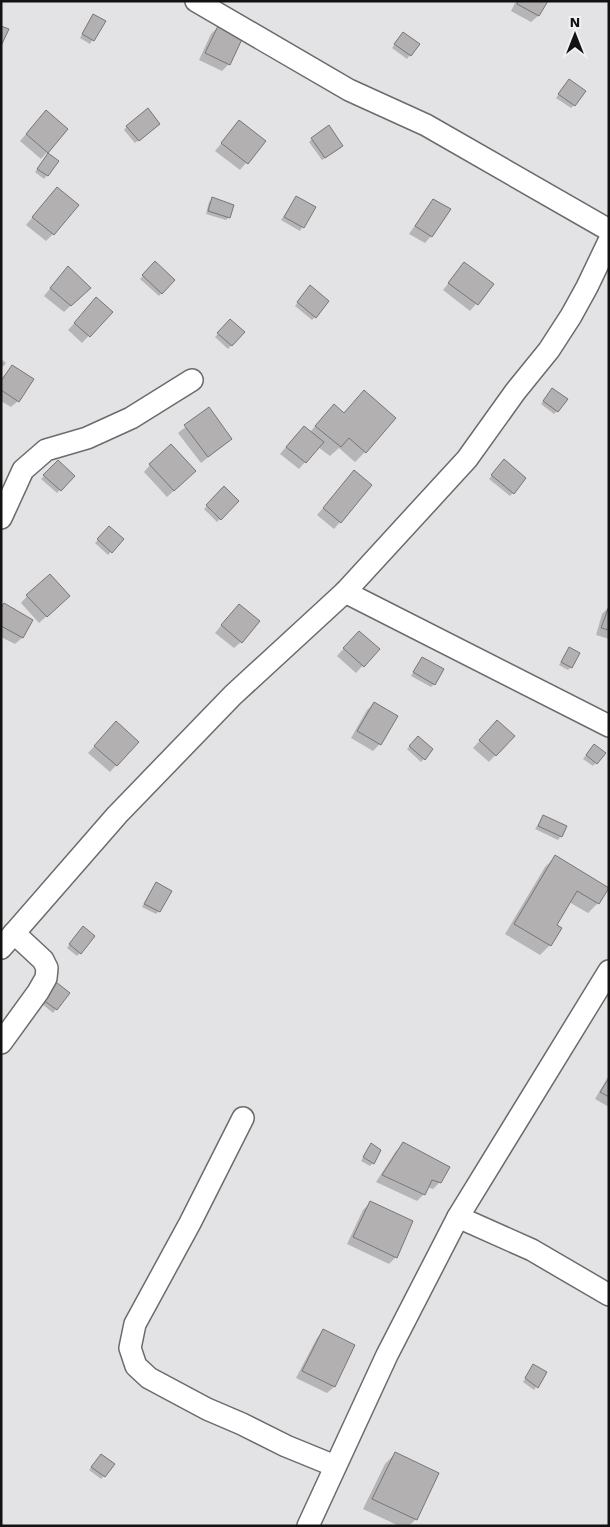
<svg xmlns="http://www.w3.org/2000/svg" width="610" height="1527" font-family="'Work Sans',sans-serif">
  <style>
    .shadow { fill: #0003 }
    .building { fill: #b2b0b1; stroke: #787677 }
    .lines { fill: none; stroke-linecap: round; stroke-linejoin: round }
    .minor-casing { stroke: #6b6b6d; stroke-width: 24 }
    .minor { stroke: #fff; stroke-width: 21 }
  </style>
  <rect width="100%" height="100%" fill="#e3e3e5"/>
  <g class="shadow">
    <polygon points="516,1 546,1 538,16 531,22 511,11"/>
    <polygon points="90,19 104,21 90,44 80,38"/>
    <polygon points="218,27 229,64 222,71 199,60 211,34"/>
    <polygon points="400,37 418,44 407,59 392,48"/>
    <polygon points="566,84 574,105 571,108 556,98"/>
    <polygon points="39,119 67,130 41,159 20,141"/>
    <polygon points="239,122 264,142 240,170 215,151"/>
    <polygon points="127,126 156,127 135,143 124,130"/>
    <polygon points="312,139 339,149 322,160 309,142"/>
    <polygon points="48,155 57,162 44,179 35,172"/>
    <polygon points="51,195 53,234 46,241 26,225"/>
    <polygon points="296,198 314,208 300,231 281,220"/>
    <polygon points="213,199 229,217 226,220 206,214 209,202"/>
    <polygon points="434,201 431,236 425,243 409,234 427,208"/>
    <polygon points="155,263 173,280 159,296 140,279"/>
    <polygon points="464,264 492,285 470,311 443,290"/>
    <polygon points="61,275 89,288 64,312 44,296"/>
    <polygon points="307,290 315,317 312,320 295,306"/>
    <polygon points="90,306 111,312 82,343 68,330"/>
    <polygon points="230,321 243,332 228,349 215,337"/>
    <polygon points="1,359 6,363 1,369"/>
    <polygon points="12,366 18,401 11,407 1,401 1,380"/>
    <polygon points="364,392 365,452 355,462 339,448 330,456 318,447 299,469 280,454 297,434 310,432 324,416 343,414"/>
    <polygon points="549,393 557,411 554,414 541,404"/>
    <polygon points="208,409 231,439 201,463 178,433"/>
    <polygon points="58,462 73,476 57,493 41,479"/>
    <polygon points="501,464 513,493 510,496 489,479"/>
    <polygon points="150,465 188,478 167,497 144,472"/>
    <polygon points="348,479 340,522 334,529 317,515"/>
    <polygon points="224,488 238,501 217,522 204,509"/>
    <polygon points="109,528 122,539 108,555 95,543"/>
    <polygon points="27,596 62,602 39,623 21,603"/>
    <polygon points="609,607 609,639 596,635 602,614"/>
    <polygon points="1,608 31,620 22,638 15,644 1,637"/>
    <polygon points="232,612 241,642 234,648 215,633"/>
    <polygon points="352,639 378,649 356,673 337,656"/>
    <polygon points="569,648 571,667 568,670 559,665"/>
    <polygon points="422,658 434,684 431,687 411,676"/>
    <polygon points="374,704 380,744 373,751 351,738 367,710"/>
    <polygon points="491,728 513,736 489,762 473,748"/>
    <polygon points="109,730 137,742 110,772 88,753"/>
    <polygon points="418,738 432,750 421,762 407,749"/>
    <polygon points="591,748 604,753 593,766 583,759"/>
    <polygon points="543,817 561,836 558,840 535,829"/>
    <polygon points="555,857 598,903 588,913 569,902 555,925 560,928 550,945 540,955 505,934 545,867"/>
    <polygon points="156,883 159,911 156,914 142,907"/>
    <polygon points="80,931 80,953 77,956 67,948"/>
    <polygon points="56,984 68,993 53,1013 41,1003"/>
    <polygon points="609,1075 609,1107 595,1099"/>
    <polygon points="403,1144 440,1182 433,1189 427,1187 424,1194 417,1201 376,1182 396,1151"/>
    <polygon points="368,1148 373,1163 370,1166 361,1161"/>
    <polygon points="370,1203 396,1257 389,1264 347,1244 363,1210"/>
    <polygon points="323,1331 354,1346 334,1387 327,1393 296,1378 317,1338"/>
    <polygon points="531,1369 545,1373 534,1390 523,1382"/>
    <polygon points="395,1454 416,1519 409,1526 399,1526 363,1509 385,1464"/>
    <polygon points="98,1459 104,1476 101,1479 89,1470"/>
  </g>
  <g class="building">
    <polygon points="518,1 548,1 539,16 517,4"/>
    <polygon points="93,14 106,21 94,41 82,34"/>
    <polygon points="1,26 9,29 1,46"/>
    <polygon points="218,26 243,37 230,65 205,53"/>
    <polygon points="403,32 420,44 411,56 394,44"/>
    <polygon points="569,79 586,91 575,106 558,94"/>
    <polygon points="148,108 160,124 139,141 126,126"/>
    <polygon points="46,110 68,129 48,153 26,134"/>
    <polygon points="239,120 266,141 248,164 221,143"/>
    <polygon points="329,125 343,146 325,158 311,138"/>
    <polygon points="48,153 59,161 48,176 37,169"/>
    <polygon points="57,187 79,205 54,235 32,217"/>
    <polygon points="296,196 316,207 304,228 284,217"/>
    <polygon points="212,197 234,205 230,218 208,211"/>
    <polygon points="433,199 451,209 432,237 415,226"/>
    <polygon points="155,261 175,280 162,294 142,275"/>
    <polygon points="464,262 494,284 478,305 448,283"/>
    <polygon points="68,266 91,288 71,306 50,288"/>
    <polygon points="310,285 329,301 316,318 297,302"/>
    <polygon points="96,297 113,312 90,337 74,323"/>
    <polygon points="230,319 245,332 232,346 217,333"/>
    <polygon points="12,365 34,379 19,402 1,390 1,381"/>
    <polygon points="552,388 568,399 558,412 543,401"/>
    <polygon points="364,390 396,418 366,453 349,438 341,447 315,426 334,404 344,413"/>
    <polygon points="209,407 232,439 208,457 184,425"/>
    <polygon points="304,426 324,442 306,463 286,447"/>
    <polygon points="171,444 196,471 174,491 149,464"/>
    <polygon points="504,459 526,478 514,494 491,475"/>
    <polygon points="58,460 75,476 61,491 43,475"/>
    <polygon points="354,470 372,485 341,523 323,508"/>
    <polygon points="224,486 239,501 221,520 206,505"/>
    <polygon points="109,526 124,539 112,553 97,539"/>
    <polygon points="50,574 70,596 47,617 26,595"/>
    <polygon points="4,603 33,620 23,638 1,626 1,608"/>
    <polygon points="239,604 260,621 242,643 221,625"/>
    <polygon points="609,606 609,630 601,628"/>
    <polygon points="359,631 380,649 364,667 343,648"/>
    <polygon points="569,647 580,653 572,668 561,662"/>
    <polygon points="422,657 444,669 435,685 413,672"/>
    <polygon points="374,702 398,716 381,745 357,731"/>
    <polygon points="497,720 515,736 496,756 479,740"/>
    <polygon points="116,721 139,742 117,766 94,746"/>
    <polygon points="418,736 433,749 425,760 409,746"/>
    <polygon points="594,744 606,753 597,764 586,755"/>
    <polygon points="543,815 567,826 562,837 538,826"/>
    <polygon points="555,855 609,888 599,904 577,891 557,925 562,928 551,946 514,924"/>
    <polygon points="156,882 172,891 160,912 144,904"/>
    <polygon points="83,926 95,936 81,954 69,944"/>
    <polygon points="56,982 70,993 57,1010 43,1000"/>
    <polygon points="609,1078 609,1097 600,1092"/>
    <polygon points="403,1142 450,1167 441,1183 432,1180 425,1195 382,1175"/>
    <polygon points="371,1143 381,1150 374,1164 363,1157"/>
    <polygon points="370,1201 413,1221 397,1258 353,1237"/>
    <polygon points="323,1329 355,1345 335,1387 302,1371"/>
    <polygon points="533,1364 547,1372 538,1388 525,1378"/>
    <polygon points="395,1452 439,1473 417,1520 372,1499"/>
    <polygon points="101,1454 115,1464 105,1477 91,1467"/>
  </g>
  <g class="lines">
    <g class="minor-casing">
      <g id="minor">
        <polyline points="196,1 349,90 426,125 609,230"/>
        <polyline points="1,518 23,470 46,450 87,438 131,418 192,380"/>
        <polyline points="345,592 609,726"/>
        <polyline points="1,948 117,815 233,695 345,592 467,459 515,392 549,350 571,316 587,287 609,241"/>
        <polyline points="1,1043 38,992 46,978 47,968 43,960 14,933"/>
        <polyline points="243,1118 190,1223 135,1324 130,1348 136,1366 149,1378 207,1409 242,1424 286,1446 335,1466"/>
        <polyline points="458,1217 532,1250 609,1295"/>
        <polyline points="308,1526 387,1355 458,1217 609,971"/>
      </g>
    </g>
    <use href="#minor" class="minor"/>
  </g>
  <rect width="610" height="1527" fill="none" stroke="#121213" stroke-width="5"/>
  <g transform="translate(575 35)" stroke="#f0f0f2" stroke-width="4" paint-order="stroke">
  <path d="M0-4L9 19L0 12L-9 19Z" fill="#121213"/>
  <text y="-8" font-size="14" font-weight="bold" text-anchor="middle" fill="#121213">N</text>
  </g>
</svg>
